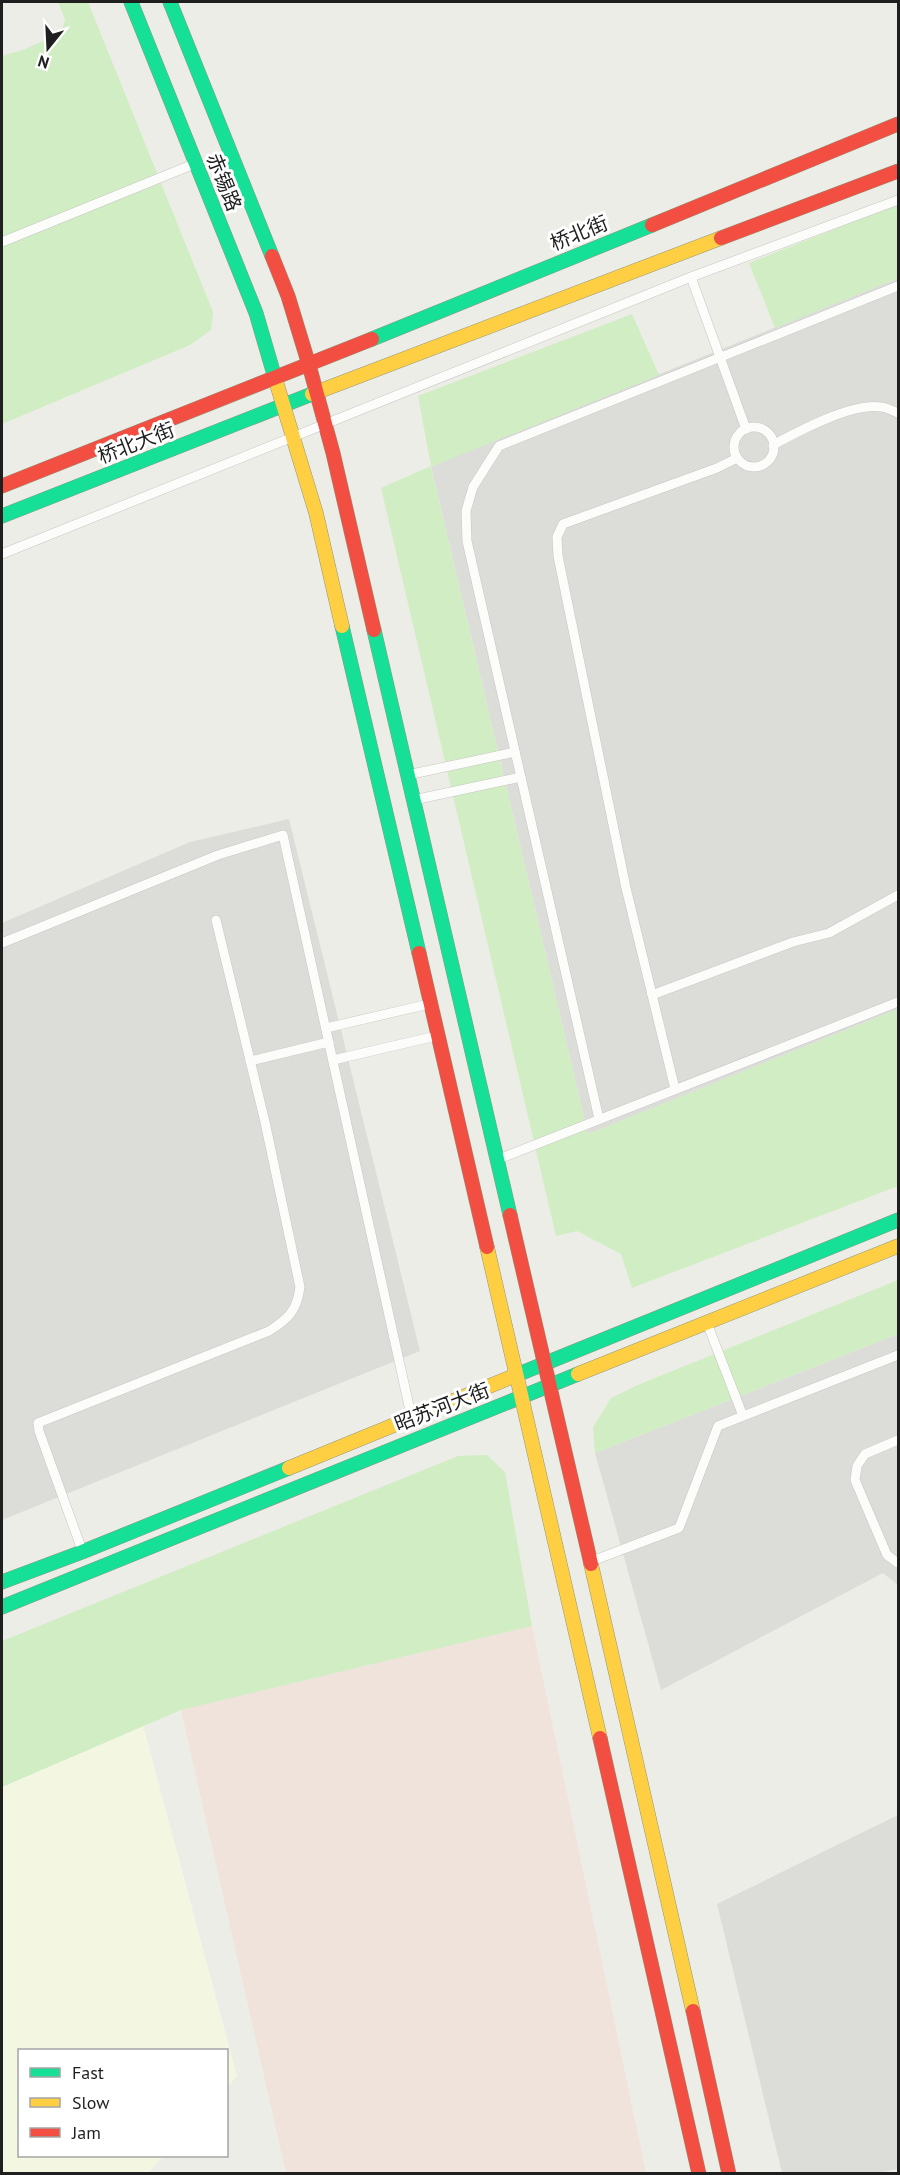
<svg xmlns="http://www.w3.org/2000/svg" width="900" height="2175" font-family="'PT Sans','Noto Sans SC',sans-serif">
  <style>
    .residential { fill: #dcdcd9 }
    .commercial { fill: #f0e3db }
    .education { fill: #f3f7e2 }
    .grass { fill: #d1edc4 }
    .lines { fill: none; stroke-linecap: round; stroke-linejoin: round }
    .lane-casing { stroke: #c6c6c3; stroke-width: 10 }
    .fast-casing { stroke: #91987e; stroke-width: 15 }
    .slow-casing { stroke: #91987e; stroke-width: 15 }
    .jam-casing { stroke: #91987e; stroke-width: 15 }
    .lane { stroke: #fcfcfb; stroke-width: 9 }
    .fast { stroke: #16e098; stroke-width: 14 }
    .slow { stroke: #ffcf43; stroke-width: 14 }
    .jam { stroke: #f24e42; stroke-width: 14 }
    .labels { text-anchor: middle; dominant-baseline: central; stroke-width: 6; stroke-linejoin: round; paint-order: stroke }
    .street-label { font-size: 20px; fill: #1f1f1f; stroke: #fff }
  </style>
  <rect width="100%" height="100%" fill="#edede7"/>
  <g class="residential">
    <polygon points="898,278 898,1009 588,1134 431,466"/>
    <polygon points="289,819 420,1351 2,1520 2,923 190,842"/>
    <polygon points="898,1334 898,1585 883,1573 661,1690 595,1453"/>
    <polygon points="898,1815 898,2169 873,2174 782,2173 717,1904"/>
  </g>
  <polygon class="commercial" points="532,1626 646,2173 286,2173 181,1710"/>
  <polygon class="education" points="143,1725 237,2076 227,2088 226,2050 20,2050 20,2156 164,2156 148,2173 2,2173 2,1787"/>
  <g class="grass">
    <polygon points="58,2 88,2 213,312 211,330 190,345 2,424 2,56 25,49 61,33 65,20"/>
    <polygon points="898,204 898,278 775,328 749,263"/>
    <polygon points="632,314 659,375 431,467 588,1134 898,1009 898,1186 632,1288 621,1254 577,1231 556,1236 381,488 431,466 418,396"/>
    <polygon points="898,1280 898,1334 595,1453 593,1427 611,1398 640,1384"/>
    <polygon points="487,1455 505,1472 532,1626 181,1710 2,1787 2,1641 458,1456"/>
  </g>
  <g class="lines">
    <g class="lane-casing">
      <g id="lane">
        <polyline points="2,242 194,164"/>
        <polyline points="691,277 746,429"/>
        <circle cx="754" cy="447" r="20"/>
        <path d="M773,445C799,431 851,403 881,407C886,407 893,411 898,413"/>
        <polyline points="2,554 691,277 898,200"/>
        <polyline points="412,774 515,752"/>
        <polyline points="418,799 521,777"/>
        <polyline points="2,943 218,855 283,835 411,1415"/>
        <polyline points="652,995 793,942 829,933 898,895"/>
        <polyline points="326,1028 429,1004"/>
        <polyline points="333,1060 436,1036"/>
        <polyline points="250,1061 329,1042"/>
        <polyline points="675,1089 626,888 558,556 557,537 563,524 717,468 737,458"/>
        <polyline points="599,1119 467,541 466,511 473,487 499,446 898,286"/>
        <polyline points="499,1159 898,1002"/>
        <polyline points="707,1323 743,1416"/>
        <polyline points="898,1440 865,1454 857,1466 855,1480 887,1555 898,1563"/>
        <path d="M82,1550L39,1431L38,1423L269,1331C288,1319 297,1311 300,1287L265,1122L216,920"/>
        <polyline points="592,1561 679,1528 718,1426 898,1355"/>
      </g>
    </g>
    <g class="fast-casing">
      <g id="fast">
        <polyline points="131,2 256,313 275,378"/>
        <polyline points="170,2 272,256"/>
        <polyline points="372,339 652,225"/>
        <polyline points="2,516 312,394"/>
        <polyline points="342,626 419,953"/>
        <polyline points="374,630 510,1215"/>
        <polyline points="514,1376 898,1220"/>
        <polyline points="2,1582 82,1552 289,1468"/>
        <polyline points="2,1607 578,1374"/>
      </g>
    </g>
    <g class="slow-casing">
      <g id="slow">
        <polyline points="275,378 316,513 342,626"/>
        <polyline points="312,394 721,238"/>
        <polyline points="487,1247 600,1738"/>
        <polyline points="578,1374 898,1246"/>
        <polyline points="289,1468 514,1376"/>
        <polyline points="591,1564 693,2011"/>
      </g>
    </g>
    <g class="jam-casing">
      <g id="jam">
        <polyline points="652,225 898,124"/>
        <polyline points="721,238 898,171"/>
        <polyline points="272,256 288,296 309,365"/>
        <polyline points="309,365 333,453 374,630"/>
        <polyline points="2,486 372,339"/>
        <polyline points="419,953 487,1247"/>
        <polyline points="510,1215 591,1564"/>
        <polyline points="600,1738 699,2174"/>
        <polyline points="693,2011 729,2174"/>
      </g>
    </g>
    <use href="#lane" class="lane"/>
    <use href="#fast" class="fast"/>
    <use href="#slow" class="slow"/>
    <use href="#jam" class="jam"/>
  </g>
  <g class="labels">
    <g class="street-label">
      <text transform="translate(224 182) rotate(68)">赤锡路</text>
      <text transform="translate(579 233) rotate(-22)">桥北街</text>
      <text transform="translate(136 443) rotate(-21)">桥北大街</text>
      <text transform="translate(442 1407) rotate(-21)">昭苏河大街</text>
    </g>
  </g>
  <rect width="900" height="2175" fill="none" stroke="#1f1f1f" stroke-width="6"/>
  <rect x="18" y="2049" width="210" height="108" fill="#ffffff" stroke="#a5a5a5" stroke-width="1.5"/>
  <rect x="30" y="2068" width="30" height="9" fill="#16e098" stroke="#a5a5a5" stroke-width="1.5"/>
  <text x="72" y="2079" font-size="18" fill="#1f1f1f">Fast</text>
  <rect x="30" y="2098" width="30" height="9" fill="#ffcf43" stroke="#a5a5a5" stroke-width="1.5"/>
  <text x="72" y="2109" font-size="18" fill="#1f1f1f">Slow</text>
  <rect x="30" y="2128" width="30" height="9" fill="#f24e42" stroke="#a5a5a5" stroke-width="1.5"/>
  <text x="72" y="2139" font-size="18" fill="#1f1f1f">Jam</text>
  <g transform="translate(48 48) rotate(198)" stroke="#ffffff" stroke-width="4.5" paint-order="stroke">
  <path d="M0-4.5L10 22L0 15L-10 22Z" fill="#1f1f1f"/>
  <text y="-9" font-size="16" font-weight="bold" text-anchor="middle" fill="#1f1f1f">N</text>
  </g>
</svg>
